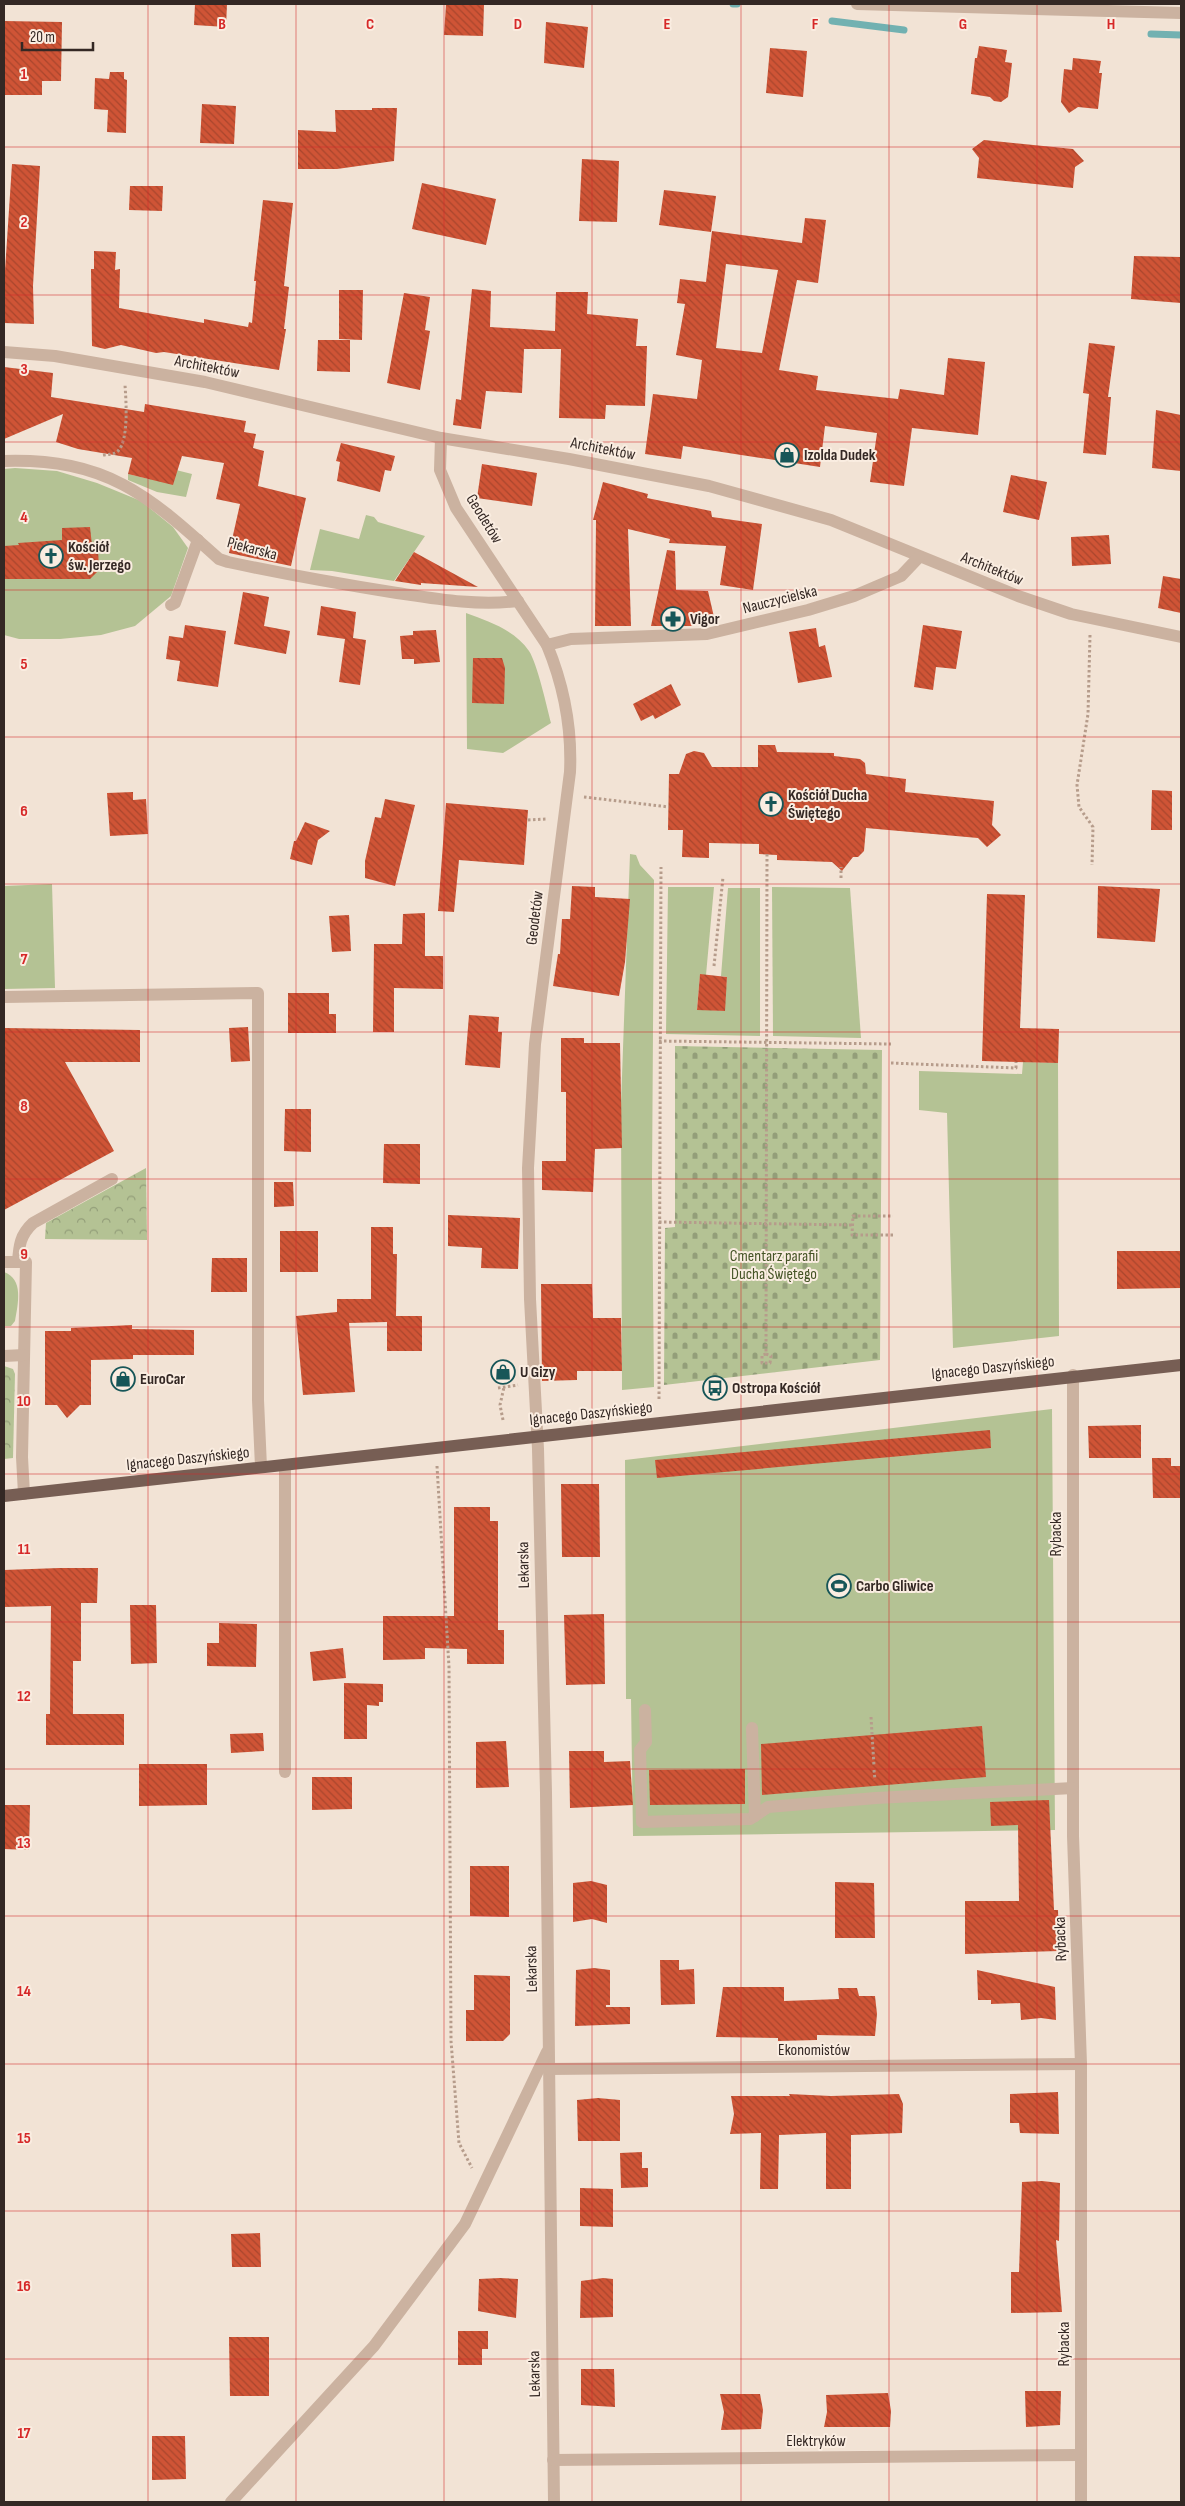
<svg xmlns="http://www.w3.org/2000/svg" width="1185" height="2506" font-family="'Sofia Sans Condensed',sans-serif">
  <style>
    .grass { fill: #b4c294 }
    .forest { fill: url(#forest-crowns) }
    .cemetery { fill: url(#cemetery-stones) }
    .lines { fill: none; stroke-linecap: round; stroke-linejoin: round }
    .stream { stroke: #72b1b1; stroke-width: 7 }
    .building { fill: url(#building-back-hatch); fill-rule: evenodd }
    .path { stroke: #b69c8b; stroke-width: 3; stroke-dasharray: 2.5 2.5; stroke-linecap: butt }
    .minor { stroke: #cbb2a0; stroke-width: 12 }
    .major { stroke: #775e54; stroke-width: 12 }
    .grid { fill: none; stroke: #d62828; stroke-width: 1; stroke-opacity: 0.55 }
    .labels { text-anchor: middle; dominant-baseline: central; stroke-width: 4; stroke-linejoin: round; paint-order: stroke }
    .street-label { font-size: 16px; fill: #342824; stroke: #faede1 }
    .poi-label { font-size: 16px; font-weight: bold; fill: #342824; stroke: #faede1; text-anchor: start }
    .park-label { font-size: 16px; fill: #455426; stroke: #faede1 }
    .grid-label { font-size: 16px; text-anchor: middle; font-weight: bold; fill: #d62828; stroke: #faede1; stroke-width: 4; stroke-linejoin: round; paint-order: stroke }
  </style>
  <defs>
    <pattern id="forest-crowns" width="20" height="18" patternUnits="userSpaceOnUse" patternTransform="scale(1.25)"><rect width="20" height="18" fill="#b4c294"/><path d="M2 6a3 3 0 1 1 6 0M12 15a3 3 0 1 1 6 0" fill="none" stroke="#939e79"/></pattern>
    <pattern id="cemetery-stones" width="16" height="16" patternUnits="userSpaceOnUse" patternTransform="scale(1.25)"><rect width="16" height="16" fill="#b4c294"/><path d="M2 7V4a2 2 0 0 1 4 0v3zM10 15v-3a2 2 0 0 1 4 0v3z" fill="#939e79"/></pattern>
    <pattern id="building-back-hatch" width="6" height="6" patternUnits="userSpaceOnUse" patternTransform="scale(1.25)"><rect width="6" height="6" fill="#cf5436"/><path d="M-1 5l2 2M0 0l6 6M5-1l2 2" fill="none" stroke="#a9462d"/></pattern>
  </defs>
  <rect width="100%" height="100%" fill="#f2e3d5"/>
  <g class="grass">
    <polygon points="164,467 192,474 186,497 157,492 128,480 128,474 149,479"/>
    <polygon points="15,468 57,471 97,483 141,501 173,527 188,548 171,596 135,626 101,635 60,639 19,639 4,635 4,469"/>
    <polygon points="366,515 374,517 378,522 425,536 394,581 332,571 310,570 320,529 359,539"/>
    <path d="M466,613C488,621 515,630 529,651C537,663 547,707 551,723L503,753L467,749Z"/>
    <polygon points="630,854 636,855 640,865 654,880 652,1181 654,1387 622,1390 621,1104"/>
    <polygon points="52,884 55,988 4,989 4,886"/>
    <polygon points="668,887 714,887 706,975 700,975 697,1009 724,1011 727,977 721,976 728,888 760,888 760,1036 666,1034"/>
    <polygon points="772,887 850,888 861,1038 773,1036"/>
    <polygon points="1023,1062 1058,1063 1059,1336 953,1348 947,1113 919,1110 919,1071 1022,1074"/>
    <path d="M4,1272C24,1279 18,1304 15,1321L11,1326H4Z"/>
    <polygon points="1052,1409 1055,1830 633,1836 631,1699 626,1699 625,1460"/>
  </g>
  <g class="forest">
    <polygon points="146,1168 147,1240 45,1239 46,1223"/>
    <polygon points="4,1366 13,1369 15,1374 13,1458 4,1459"/>
  </g>
  <polygon class="cemetery" points="675,1046 882,1050 880,1360 664,1385 665,1228 675,1227"/>
  <g class="lines">
    <g class="stream">
      <polyline points="733,4 737,4"/>
      <polyline points="832,21 904,30"/>
      <polyline points="1151,34 1181,35"/>
    </g>
  </g>
  <g class="building">
    <polygon points="195,4 227,4 226,27 194,25"/>
    <polygon points="446,4 484,4 483,36 444,35"/>
    <polygon points="4,21 62,22 61,81 42,81 42,95 4,95"/>
    <polygon points="546,22 588,27 584,68 544,63"/>
    <polygon points="979,46 1007,50 1005,62 1012,63 1008,97 1001,102 994,101 990,97 971,94 975,58 977,58"/>
    <polygon points="770,48 807,51 803,97 766,93"/>
    <polygon points="1073,58 1101,61 1099,73 1102,73 1098,109 1078,107 1069,113 1061,102 1064,69 1072,70"/>
    <polygon points="110,72 124,72 124,79 127,80 126,133 107,132 108,110 94,109 95,78 109,79"/>
    <polygon points="202,104 236,106 234,144 200,143"/>
    <polygon points="372,108 397,108 394,161 337,169 298,169 298,130 336,132 335,110 372,110"/>
    <polygon points="984,140 1073,149 1084,161 1075,167 1073,188 977,178 979,158 972,149"/>
    <polygon points="582,159 619,161 617,222 579,221"/>
    <polygon points="12,164 40,166 33,286 34,324 4,323 4,286"/>
    <polygon points="422,183 496,199 486,245 412,229"/>
    <polygon points="130,186 163,186 162,211 129,210"/>
    <polygon points="664,190 716,196 711,232 659,225"/>
    <polygon points="263,200 293,203 284,286 289,287 284,329 286,329 279,370 164,352 156,353 121,345 105,349 92,346 91,269 94,269 94,251 116,252 115,270 120,269 119,308 204,323 204,319 248,327 249,322 252,323 256,281 254,281"/>
    <path d="M805,218L826,220L818,283L797,280L779,370L818,376L816,390L898,399L900,389L944,395L948,358L985,362L978,435L912,428L904,486L870,482L877,433L825,426L820,467L683,446L681,459L645,454L653,394L697,399L702,360L676,355L685,304L677,303L680,279L706,282L712,231L802,243ZM726,264L778,270L762,353L716,348Z"/>
    <polygon points="1134,256 1181,257 1181,303 1131,299"/>
    <polygon points="472,289 491,291 490,327 555,331 556,292 588,292 587,314 638,319 636,346 647,346 645,406 606,405 605,419 559,418 561,349 524,349 522,393 486,391 481,429 453,425 456,399 461,400"/>
    <polygon points="339,290 363,290 362,340 339,339"/>
    <polygon points="404,293 430,297 425,330 430,331 420,390 387,383"/>
    <polygon points="318,340 350,340 350,372 317,371"/>
    <polygon points="1089,343 1115,346 1108,397 1111,397 1106,455 1083,453 1089,394 1083,393"/>
    <polygon points="4,367 53,373 51,397 144,412 145,404 246,421 244,432 256,434 253,448 264,451 258,486 306,498 291,566 229,553 240,504 216,499 224,463 182,456 173,485 128,474 132,458 78,449 56,442 63,414 4,439"/>
    <polygon points="1156,410 1181,415 1181,471 1152,468"/>
    <polygon points="341,443 395,456 391,471 385,470 380,492 337,481 340,462 336,461"/>
    <polygon points="482,464 537,473 532,506 477,498"/>
    <polygon points="1011,475 1047,482 1039,520 1003,512"/>
    <polygon points="603,482 648,494 647,498 711,511 712,517 762,524 753,590 720,585 726,546 669,543 670,539 628,529 631,626 595,626 596,520 593,520"/>
    <polygon points="90,527 92,545 98,549 99,570 90,579 4,579 4,546 19,545 18,543 62,540 62,528"/>
    <polygon points="1109,535 1111,564 1072,566 1071,537"/>
    <polygon points="667,550 675,551 676,590 708,591 714,617 695,618 695,626 651,626"/>
    <polygon points="414,552 478,587 421,583 421,585 395,581"/>
    <polygon points="1163,576 1181,579 1181,613 1158,608"/>
    <polygon points="243,592 269,597 264,626 290,631 286,654 234,644"/>
    <polygon points="321,606 356,612 353,638 366,640 360,685 339,682 345,639 317,635"/>
    <polygon points="185,625 226,631 218,687 177,681 180,661 166,659 169,636 183,638"/>
    <polygon points="923,625 962,631 956,669 936,667 933,690 914,687"/>
    <polygon points="816,628 819,647 825,645 832,677 798,683 789,632"/>
    <polygon points="436,630 440,662 414,664 414,659 402,659 400,636 413,635 413,631"/>
    <polygon points="473,658 502,658 505,668 504,704 472,703"/>
    <polygon points="671,684 681,705 655,719 653,715 641,721 633,704"/>
    <polygon points="758,745 775,745 777,752 834,753 834,756 860,759 865,763 866,774 906,779 905,792 994,801 992,825 1001,835 987,847 978,838 866,828 864,851 858,857 853,857 842,871 832,862 777,860 777,855 759,854 759,844 709,843 709,858 682,857 683,830 668,830 669,774 679,774 686,754 694,751 704,753 712,767 758,767"/>
    <polygon points="1152,790 1172,791 1172,830 1151,830"/>
    <polygon points="133,792 133,800 146,799 148,834 110,836 107,793"/>
    <polygon points="385,799 415,805 395,886 365,878 365,861 375,817 381,818"/>
    <polygon points="446,803 528,810 524,865 459,860 454,912 438,911"/>
    <polygon points="305,822 330,831 318,840 312,865 290,859 294,841 296,841"/>
    <polygon points="572,886 595,887 595,897 630,899 625,962 619,996 553,986 558,954 560,954 562,919 570,919"/>
    <polygon points="1098,886 1160,889 1155,942 1097,938"/>
    <polygon points="987,894 1025,895 1020,1028 1059,1029 1058,1063 982,1061"/>
    <polygon points="425,913 425,956 443,956 443,989 394,988 394,1032 373,1032 374,944 402,944 403,914"/>
    <polygon points="349,915 351,951 332,952 329,916"/>
    <polygon points="700,974 727,977 725,1011 697,1010"/>
    <polygon points="288,993 329,993 329,1014 336,1014 336,1033 288,1033"/>
    <polygon points="469,1015 499,1017 498,1032 502,1032 500,1068 465,1065"/>
    <polygon points="248,1027 250,1061 231,1062 229,1028"/>
    <polygon points="4,1028 140,1030 140,1062 65,1062 114,1151 4,1210"/>
    <polygon points="561,1038 584,1038 584,1043 620,1043 622,1148 595,1149 593,1192 542,1190 542,1161 566,1161 566,1092 561,1092"/>
    <polygon points="285,1109 311,1109 311,1152 284,1151"/>
    <polygon points="384,1144 420,1144 420,1184 383,1183"/>
    <polygon points="274,1182 293,1182 294,1206 274,1207"/>
    <polygon points="448,1215 520,1218 518,1269 481,1268 482,1248 448,1246"/>
    <polygon points="371,1227 393,1227 393,1254 397,1254 396,1316 422,1316 422,1351 387,1351 387,1322 349,1323 355,1392 303,1395 296,1316 337,1312 337,1299 371,1299"/>
    <rect x="280" y="1231" width="38" height="41"/>
    <polygon points="1117,1251 1181,1251 1181,1288 1117,1289"/>
    <polygon points="212,1258 247,1258 247,1292 211,1292"/>
    <polygon points="541,1284 592,1284 593,1318 621,1318 622,1371 577,1371 577,1380 542,1381"/>
    <polygon points="132,1325 132,1329 194,1330 194,1355 133,1355 133,1359 91,1360 91,1405 80,1405 67,1418 57,1405 45,1405 45,1331 71,1331 71,1328"/>
    <polygon points="1141,1425 1141,1458 1089,1458 1088,1426"/>
    <polygon points="990,1430 991,1448 657,1478 655,1460"/>
    <polygon points="1152,1458 1171,1458 1171,1466 1181,1466 1181,1498 1153,1498"/>
    <polygon points="561,1484 599,1484 600,1557 562,1557"/>
    <polygon points="454,1507 490,1507 490,1521 498,1521 498,1630 504,1630 504,1664 467,1664 467,1649 425,1648 425,1659 383,1660 383,1616 454,1616"/>
    <polygon points="59,1568 98,1568 97,1603 81,1603 81,1661 73,1661 73,1714 124,1714 124,1745 46,1745 46,1714 50,1714 51,1606 4,1607 4,1570"/>
    <polygon points="130,1605 156,1605 157,1663 131,1664"/>
    <polygon points="604,1614 605,1684 566,1685 564,1615"/>
    <polygon points="219,1623 257,1624 256,1667 207,1666 207,1643 219,1643"/>
    <polygon points="343,1648 346,1678 313,1681 310,1652"/>
    <polygon points="344,1683 383,1684 383,1702 379,1702 379,1706 367,1705 367,1739 344,1739"/>
    <polygon points="982,1726 986,1777 762,1795 761,1744"/>
    <polygon points="263,1733 264,1751 231,1753 230,1734"/>
    <polygon points="506,1741 509,1787 476,1788 476,1742"/>
    <polygon points="569,1751 604,1751 604,1762 630,1761 633,1805 570,1808"/>
    <polygon points="139,1764 207,1764 207,1805 139,1806"/>
    <polygon points="745,1769 745,1804 650,1805 649,1770"/>
    <polygon points="312,1777 352,1777 352,1809 312,1810"/>
    <polygon points="1049,1800 1054,1910 1058,1910 1059,1951 965,1954 965,1901 1019,1901 1018,1825 991,1826 990,1802"/>
    <polygon points="4,1805 30,1805 29,1850 4,1849"/>
    <polygon points="470,1866 509,1866 509,1917 470,1916"/>
    <polygon points="591,1881 607,1885 607,1923 592,1919 573,1922 573,1883"/>
    <polygon points="835,1882 874,1883 875,1938 835,1938"/>
    <polygon points="660,1960 679,1960 679,1970 694,1969 695,2004 661,2005"/>
    <polygon points="594,1968 610,1970 610,2005 606,2005 606,2007 630,2007 630,2024 575,2026 576,1970"/>
    <polygon points="977,1970 1055,1987 1056,2020 1041,2018 1021,2020 1020,2003 991,2004 991,2000 978,2000"/>
    <polygon points="474,1975 510,1976 510,2034 503,2041 466,2041 466,2010 474,2010"/>
    <polygon points="723,1987 784,1987 784,2001 839,1999 838,1988 857,1988 859,1996 875,1996 877,2014 875,2036 817,2035 817,2040 778,2041 778,2038 716,2037"/>
    <polygon points="1058,2092 1059,2134 1020,2133 1019,2123 1010,2123 1010,2094"/>
    <polygon points="789,2094 831,2096 899,2094 903,2104 902,2133 851,2135 851,2189 826,2189 826,2133 779,2135 778,2189 760,2189 761,2133 730,2134 734,2114 731,2096 790,2096"/>
    <polygon points="598,2098 620,2100 620,2141 578,2141 577,2100"/>
    <polygon points="642,2152 642,2168 648,2168 648,2187 621,2188 620,2153"/>
    <polygon points="1042,2181 1060,2183 1059,2241 1056,2240 1062,2312 1011,2313 1011,2272 1019,2272 1022,2182"/>
    <polygon points="580,2188 613,2189 613,2227 580,2226"/>
    <polygon points="260,2233 261,2267 232,2267 231,2234"/>
    <polygon points="500,2278 518,2279 516,2318 478,2311 479,2279"/>
    <polygon points="603,2278 613,2279 613,2317 580,2318 581,2281"/>
    <polygon points="458,2331 488,2331 488,2349 482,2349 482,2365 458,2365"/>
    <polygon points="229,2337 269,2337 269,2396 230,2396"/>
    <polygon points="581,2369 614,2369 615,2407 581,2405"/>
    <polygon points="1025,2391 1061,2391 1060,2425 1026,2427"/>
    <polygon points="888,2393 891,2411 890,2427 824,2427 827,2412 826,2395"/>
    <polygon points="720,2394 760,2394 763,2410 761,2429 721,2430 724,2412"/>
    <polygon points="152,2436 185,2436 186,2479 152,2480"/>
  </g>
  <g class="lines">
    <g class="path">
      <path d="M103,455C109,454 113,455 118,451C129,440 126,400 125,385"/>
      <polyline points="1090,635 1088,714 1077,785 1079,807 1093,827 1092,865"/>
      <polyline points="584,797 669,807"/>
      <polyline points="528,820 547,819"/>
      <polyline points="841,878 841,867"/>
      <polyline points="714,966 723,877"/>
      <polyline points="659,1041 891,1044"/>
      <polyline points="891,1063 1016,1068 1016,1062"/>
      <polyline points="659,1222 853,1225"/>
      <polyline points="893,1235 852,1235 853,1216 893,1216"/>
      <polyline points="766,1354 771,1356 770,1363 762,1363 762,1355 766,1354 767,854"/>
      <polyline points="498,1388 518,1385"/>
      <polyline points="659,1399 661,867"/>
      <polyline points="503,1420 500,1405 504,1387"/>
      <polyline points="437,1466 449,1667 451,2041 459,2143 472,2168"/>
      <polyline points="871,1717 874,1766"/>
      <polyline points="874,1770 875,1780"/>
    </g>
    <g class="minor">
      <polyline points="857,4 1181,13"/>
      <polyline points="4,352 55,356 205,382 441,438 569,459 709,486 831,520 1018,596 1071,614 1181,637"/>
      <path d="M441,438L440,470L456,508L547,645C564,686 572,728 570,772L535,1044L528,1168L530,1299L538,1449L546,1793L554,2502"/>
      <path d="M4,461C106,458 147,494 219,559L228,562C284,574 340,584 397,593C437,599 477,606 518,601"/>
      <polyline points="171,605 175,603 198,540"/>
      <polyline points="547,645 571,639 707,634 808,610 854,596 901,576 919,557"/>
      <polyline points="4,997 258,993 258,1400 261,1467"/>
      <polyline points="4,1262 26,1262 22,1457 24,1494"/>
      <path d="M18,1262C19,1246 20,1235 33,1223L112,1179"/>
      <polyline points="4,1356 24,1355"/>
      <polyline points="1073,1375 1073,1836 1081,2064 1081,2502"/>
      <polyline points="645,1710 646,1742 640,1750 642,1822 750,1819 768,1807 876,1798 1073,1788"/>
      <polyline points="752,1728 755,1816"/>
      <polyline points="285,1772 285,1465"/>
      <polyline points="548,2069 1081,2064"/>
      <polyline points="553,2460 1080,2455"/>
      <polyline points="231,2502 374,2346 465,2224 547,2052"/>
    </g>
    <polyline class="major" points="4,1496 1181,1365"/>
  </g>
  <path class="grid" d="M148,4V2502M296,4V2502M444,4V2502M592,4V2502M741,4V2502M889,4V2502M1037,4V2502M4,147H1181M4,295H1181M4,442H1181M4,590H1181M4,737H1181M4,884H1181M4,1032H1181M4,1179H1181M4,1327H1181M4,1474H1181M4,1622H1181M4,1769H1181M4,1916H1181M4,2064H1181M4,2211H1181M4,2359H1181"/>
  <defs>
    <g id="shop-ring" transform="scale(1.25)"><circle r="9.5" fill="#faede1" stroke="#175658" stroke-width="1.5"/><path d="M-5-2.5h2.3a2.7 3.5 0 0 1 5.4 0H5L5.5 6h-11ZM-1.5-2.5h3a1.5 2.3 0 0 0-3 0Z" fill="#175658"/></g>
    <g id="church-ring" transform="scale(1.25)"><circle r="9.5" fill="#faede1" stroke="#175658" stroke-width="1.5"/><path d="M-1.2-6h2.4v3.5h3.3v2.4h-3.3V6h-2.4V-.1h-3.3v-2.4h3.3Z" fill="#175658"/></g>
    <g id="pharmacy-ring" transform="scale(1.25)"><circle r="9.5" fill="#faede1" stroke="#175658" stroke-width="1.5"/><path d="M-2-6h4v4h4v4h-4v4h-4v-4h-4v-4h4Z" fill="#175658"/></g>
    <g id="bus-ring" transform="scale(1.25)"><circle r="9.5" fill="#faede1" stroke="#175658" stroke-width="1.5"/><path d="M-5-6H5V4H4V6H2V4H-2V6H-4V4H-5ZM-3.5-4V0h7V-4ZM-3.5 1.2v1.5H-2V1.2ZM2 1.2v1.5H3.5V1.2Z" fill="#175658"/></g>
    <g id="stadium-ring" transform="scale(1.25)"><circle r="9.5" fill="#faede1" stroke="#175658" stroke-width="1.5"/><path d="M0-5a6.5 5 0 1 0 0 10a6.5 5 0 1 0 0-10ZM-3.5-1.8h7v3.6h-7Z" fill="#175658"/></g>
  </defs>
  <g fill-rule="evenodd">
    <use href="#shop-ring" x="787" y="455"/>
    <use href="#church-ring" x="51" y="556"/>
    <use href="#pharmacy-ring" x="673" y="619"/>
    <use href="#church-ring" x="771" y="804"/>
    <use href="#shop-ring" x="503" y="1372"/>
    <use href="#shop-ring" x="123" y="1379"/>
    <use href="#bus-ring" x="715" y="1388"/>
    <use href="#stadium-ring" x="839" y="1586"/>
  </g>
  <g class="labels">
    <g class="street-label">
      <text transform="translate(207 367) rotate(11)">Architektów</text>
      <text transform="translate(603 449) rotate(11)">Architektów</text>
      <text transform="translate(484 519) rotate(58)">Geodetów</text>
      <text transform="translate(252 549) rotate(15)">Piekarska</text>
      <text transform="translate(992 569) rotate(22)">Architektów</text>
      <text transform="translate(780 600) rotate(-14)">Nauczycielska</text>
      <text transform="translate(535 918) rotate(-83)">Geodetów</text>
      <text transform="translate(993 1368) rotate(-6)">Ignacego Daszyńskiego</text>
      <text transform="translate(591 1414) rotate(-6)">Ignacego Daszyńskiego</text>
      <text transform="translate(188 1459) rotate(-6)">Ignacego Daszyńskiego</text>
      <text transform="translate(1056 1534) rotate(-90)">Rybacka</text>
      <text transform="translate(524 1565) rotate(-91)">Lekarska</text>
      <text transform="translate(1061 1939) rotate(-92)">Rybacka</text>
      <text transform="translate(532 1969) rotate(-91)">Lekarska</text>
      <text x="814" y="2050">Ekonomistów</text>
      <text transform="translate(1064 2344) rotate(-90)">Rybacka</text>
      <text transform="translate(535 2374) rotate(-91)">Lekarska</text>
      <text x="816" y="2441">Elektryków</text>
    </g>
    <g class="poi-label">
      <text x="804" y="455">Izolda Dudek</text>
      <text x="68" y="547">Kościół<tspan x="68" dy="18">św. Jerzego</tspan></text>
      <text x="690" y="619">Vigor</text>
      <text x="788" y="795">Kościół Ducha<tspan x="788" dy="18">Świętego</tspan></text>
      <text x="520" y="1372">U Gizy</text>
      <text x="140" y="1379">EuroCar</text>
      <text x="732" y="1388">Ostropa Kościół</text>
      <text x="856" y="1586">Carbo Gliwice</text>
    </g>
    <g class="park-label">
      <text x="774" y="1256">Cmentarz parafii<tspan x="774" dy="18">Ducha Świętego</tspan></text>
    </g>
  </g>
  <g class="grid-label">
    <text x="222" y="29">B</text>
    <text x="370" y="29">C</text>
    <text x="518" y="29">D</text>
    <text x="667" y="29">E</text>
    <text x="815" y="29">F</text>
    <text x="963" y="29">G</text>
    <text x="1111" y="29">H</text>
    <text x="24" y="79">1</text>
    <text x="24" y="227">2</text>
    <text x="24" y="374">3</text>
    <text x="24" y="522">4</text>
    <text x="24" y="669">5</text>
    <text x="24" y="816">6</text>
    <text x="24" y="964">7</text>
    <text x="24" y="1111">8</text>
    <text x="24" y="1259">9</text>
    <text x="24" y="1406">10</text>
    <text x="24" y="1554">11</text>
    <text x="24" y="1701">12</text>
    <text x="24" y="1848">13</text>
    <text x="24" y="1996">14</text>
    <text x="24" y="2143">15</text>
    <text x="24" y="2291">16</text>
    <text x="24" y="2438">17</text>
  </g>
  <rect width="1185" height="2506" fill="none" stroke="#342824" stroke-width="10"/>
  <path d="M22 42v8h71v-8" fill="none" stroke="#342824" stroke-width="2.5"/>
  <text x="30" y="42" font-size="15" fill="#342824" stroke="#faede1" stroke-width="4" paint-order="stroke">20 m</text>
</svg>
